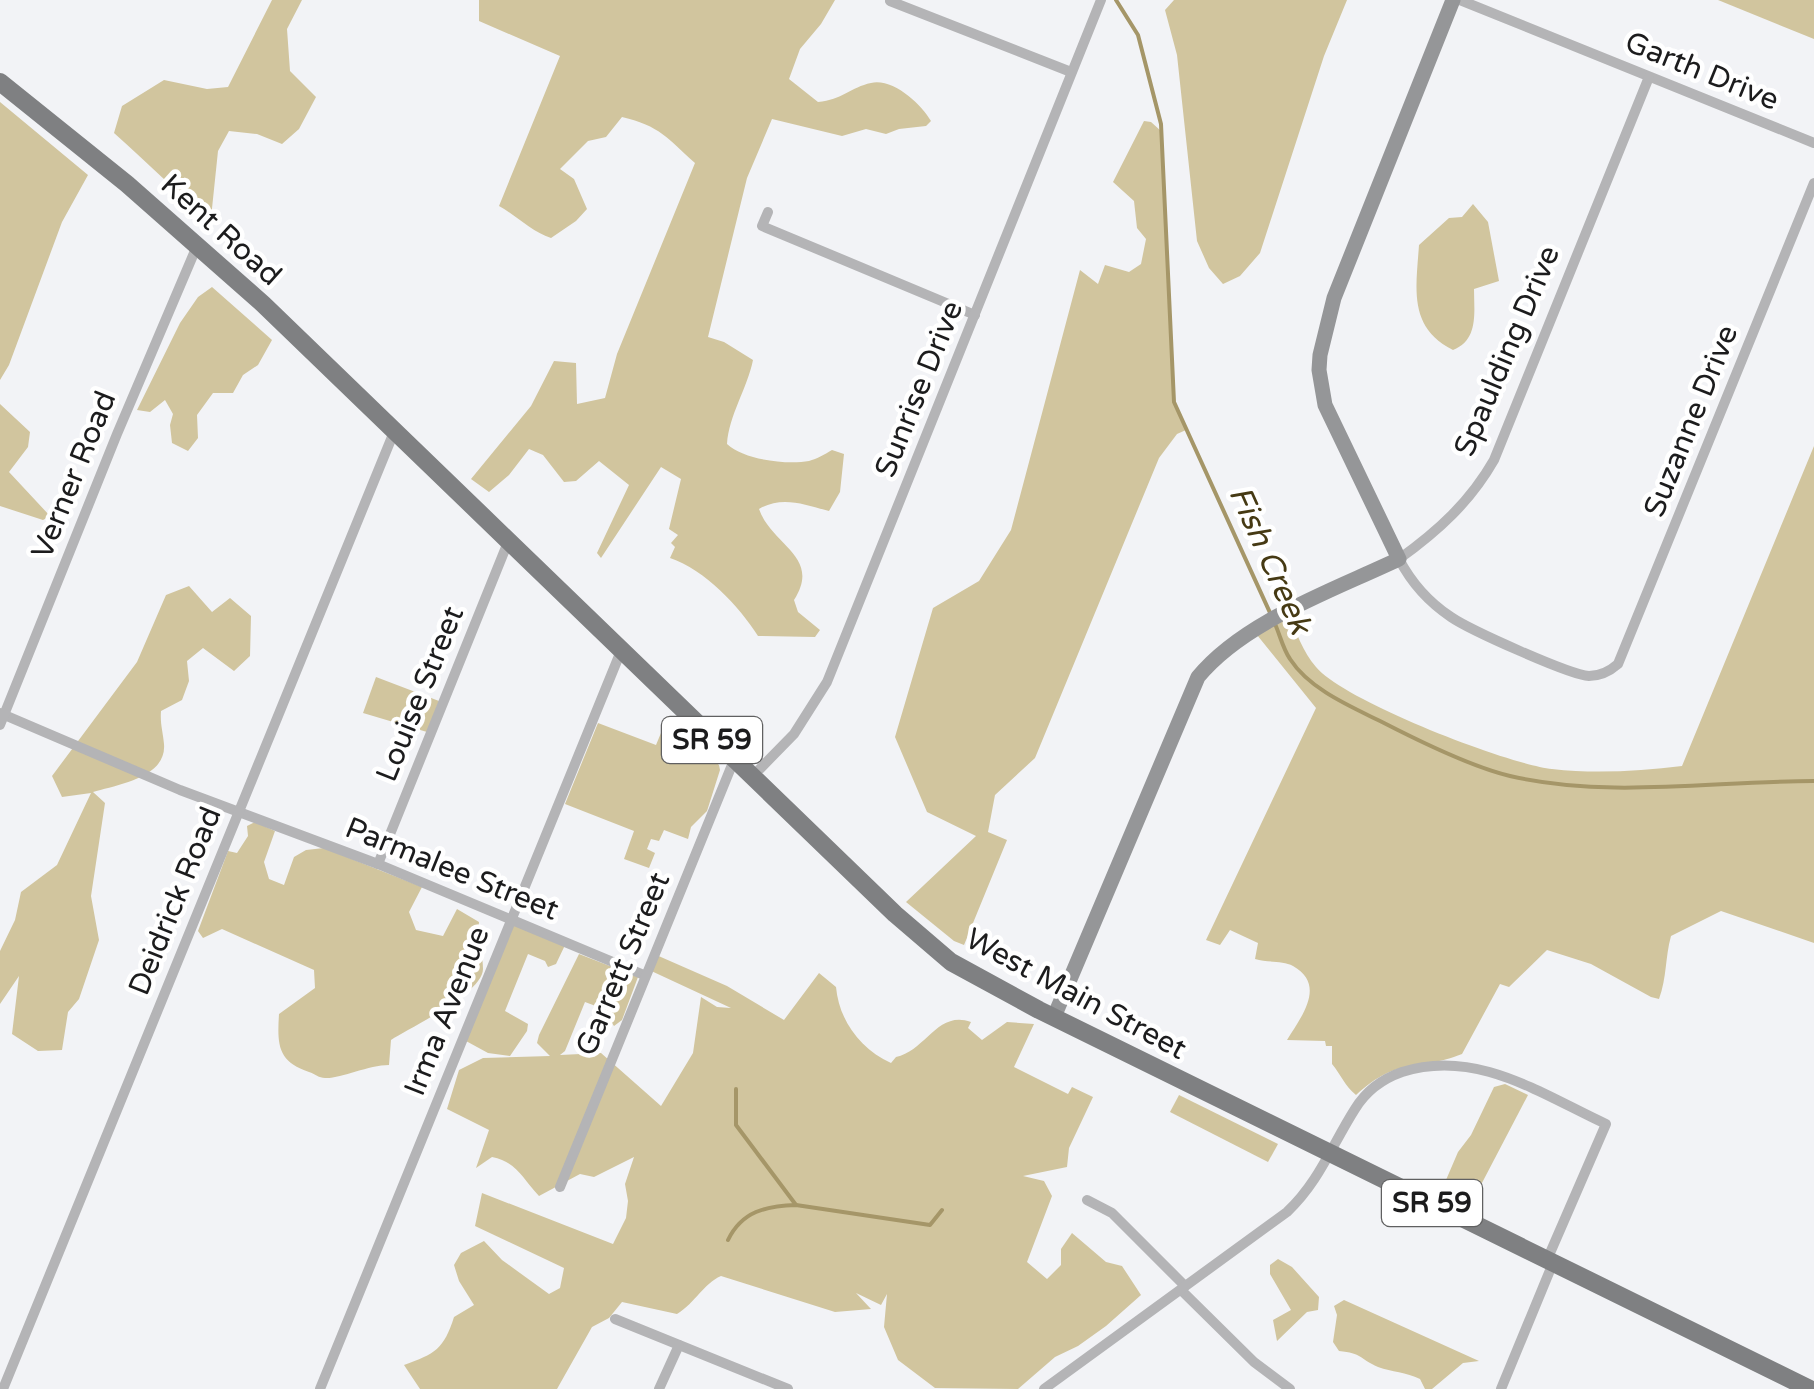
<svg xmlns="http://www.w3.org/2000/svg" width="1814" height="1389" font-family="'Varela Round',sans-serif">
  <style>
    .green { fill: #d1c59e }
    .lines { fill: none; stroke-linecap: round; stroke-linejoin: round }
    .stream { stroke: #a59668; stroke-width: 4 }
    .street { stroke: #b4b4b6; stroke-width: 10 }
    .secondary { stroke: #959698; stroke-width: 15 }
    .primary { stroke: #7f8082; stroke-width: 18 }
    .labels { text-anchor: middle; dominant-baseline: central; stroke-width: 9; stroke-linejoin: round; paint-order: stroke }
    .shield { fill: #fff; stroke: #606061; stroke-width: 2.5 }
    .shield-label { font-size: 28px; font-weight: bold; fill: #1c1c1d }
    .street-label { font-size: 30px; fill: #1c1c1d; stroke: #fff }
    .water-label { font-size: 32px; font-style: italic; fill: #463a14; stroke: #fff }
  </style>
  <rect width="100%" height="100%" fill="#f2f3f6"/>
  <g class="green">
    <path d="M272,0H302L287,29L290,71L316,97L299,129L282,144L257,134L229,131L218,151L211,218C176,193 147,162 114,133L122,106L164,80L207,89L228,87Z"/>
    <path d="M479,0H835L821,24L800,49L789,79L818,102C842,100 851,87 871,83C893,78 921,104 931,121L926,126L899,129L886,134L866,129L842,136L772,119L747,178L708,337L724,342L753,360C747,389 729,415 727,444C744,460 787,465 809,461C817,459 825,454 832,450L844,454L840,492L829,511C806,505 782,495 759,509C772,546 822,556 794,600L798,612L820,630L815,637L758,636C739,606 705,570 670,558L675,547L671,543L678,535L669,529L681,479L661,467L601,558L597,553L629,485L599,461L576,481L564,482L543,455L529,449L509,475L489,492L471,479L531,406L554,361L576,363L577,404L605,398L617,354L695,163C667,138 660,126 622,117L606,137L588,141L560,169L574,179L587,209L576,221L551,238C532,232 517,216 499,206L560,56L479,21Z"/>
    <polygon points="1174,0 1347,0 1324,56 1260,253 1240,276 1223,284 1209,268 1197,241 1177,55 1165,10"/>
    <polygon points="1718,0 1814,0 1814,39"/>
    <polygon points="0,102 88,175 62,222 9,365 0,380"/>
    <polygon points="1144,121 1151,122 1161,131 1174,402 1186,430 1177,434 1159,458 1035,758 995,795 988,832 1007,840 964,945 954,941 906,902 976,836 927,812 895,737 933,608 979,581 1011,530 1080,270 1098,284 1105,265 1129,272 1141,264 1146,239 1137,228 1134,201 1113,182"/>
    <path d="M1473,204L1488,222L1499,281L1474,289C1474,312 1479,340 1453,350C1408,327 1416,289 1419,245L1449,218L1462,217Z"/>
    <polygon points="212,287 272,340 258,365 243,375 233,393 213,393 197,415 198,438 188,451 172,443 170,425 173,414 165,400 150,412 137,410 180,323 198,297"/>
    <polygon points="0,404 30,432 28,447 9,472 50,516 43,520 0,506"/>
    <path d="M1814,446V943L1721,911L1671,936C1665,958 1667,977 1659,999L1651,997L1591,964L1547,950L1509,987L1500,984L1462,1054C1417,1072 1400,1055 1356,1095C1345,1086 1341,1075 1332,1064V1046H1326L1325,1041L1287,1040C1301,1017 1327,985 1293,966C1283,960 1267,963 1255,959L1258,943L1230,930L1220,945L1206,940L1316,708L1253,630L1287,613C1296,630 1303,653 1316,667C1344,701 1507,764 1552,769C1595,774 1640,771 1682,766Z"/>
    <path d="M189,586L212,612L230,598L251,616L250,656L234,671L203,648L187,661L189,681L182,700L161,711C160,724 163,732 164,744C167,778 116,785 93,792L105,803L91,896L99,940L79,999L68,1012L62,1050L38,1051L12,1034L19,976L0,1004V951L15,920L21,892L57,865L91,793L62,797L52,776L137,662L166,595Z"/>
    <polygon points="376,677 439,701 427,732 363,713"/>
    <polygon points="668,716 719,765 720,770 707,811 691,827 688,839 664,830 659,841 651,839 647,849 655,853 649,868 624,859 634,831 565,804 598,723 656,745"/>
    <path d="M255,822L275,831L264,862L269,879L284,885L294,857L306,850L324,848L422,887L409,912L416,930L443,936L457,909L479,922C477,938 483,953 483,969C483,993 411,1027 391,1040L389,1065C368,1065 340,1079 325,1078C319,1078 315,1074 309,1072C278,1061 277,1046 279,1014L315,988L314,970L222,929L203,938L198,931L228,851L237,853L248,836L247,826Z"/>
    <polygon points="511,920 566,943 556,964 548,967 545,961 528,954 505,1011 528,1024 527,1031 510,1056 488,1053 466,1041"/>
    <path d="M579,954L638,977L622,1020L614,1026L601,1008L585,1002L565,1051L560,1055L601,1053L661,1106L693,1053L701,997L717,1007L731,1008L647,969L654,954L727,986L784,1020L819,973L836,987C839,1020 860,1049 891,1063L896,1057C926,1051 937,1010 971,1022L968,1028L982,1040L1007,1022L1034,1024L1014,1067L1068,1094L1072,1087L1093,1097L1069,1148L1067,1167L1023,1176L1044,1181L1052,1196L1027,1262L1047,1279L1061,1265V1249L1072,1233L1106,1262L1122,1266L1141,1295L1106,1326L1078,1346L1055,1357L1018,1389L935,1388L898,1360L884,1327L887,1294L881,1305L856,1293L871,1309L835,1312L721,1276C703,1284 696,1302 677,1314L622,1302L609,1318L592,1327L557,1389H420L404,1365C435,1354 444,1349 454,1317L474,1305L459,1281L454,1265L461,1253L484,1241L502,1260L549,1294L560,1288L564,1268L475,1226L482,1193L613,1244L626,1218L628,1201L625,1184L634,1157L594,1177L580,1174L539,1196C522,1178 517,1162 492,1157L476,1168L489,1130L447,1109L459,1070L483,1058L550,1056L537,1043L539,1035Z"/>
    <polygon points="1505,1084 1528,1095 1472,1202 1443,1187 1458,1152 1471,1135 1494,1087"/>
    <polygon points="1179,1095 1278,1144 1268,1162 1170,1112"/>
    <polygon points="1278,1259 1292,1267 1319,1297 1318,1310 1307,1312 1277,1341 1273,1320 1291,1310 1270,1274 1270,1265"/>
    <path d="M1344,1300L1479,1361L1463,1363L1432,1389H1425L1420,1379C1406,1372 1392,1372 1378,1367C1360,1359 1362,1353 1339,1351L1333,1342L1337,1315L1334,1306Z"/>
  </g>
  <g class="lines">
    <g class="stream">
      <polyline points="1116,0 1138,35 1161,124 1174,402 1271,615"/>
      <path d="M1275,624C1280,635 1283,649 1290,659C1310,690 1352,707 1384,723C1419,741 1472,767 1510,776C1610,799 1712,781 1814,781"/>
      <polyline points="736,1089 736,1125 796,1205"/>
      <path d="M728,1240C742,1211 766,1206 796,1205L930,1225L942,1210"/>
    </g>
    <g class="street">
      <polyline points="1460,0 1814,143"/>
      <polyline points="890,1 1071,72"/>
      <path d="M1649,77L1494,460C1470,502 1438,531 1399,559C1411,582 1430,603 1451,617C1470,630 1570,675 1589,676C1601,676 1610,671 1618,664L1814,183"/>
      <polyline points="768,212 762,226 975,315"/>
      <polyline points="0,713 180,790 378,864 644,975"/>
      <polyline points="0,725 117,434 197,246"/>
      <polyline points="752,777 794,734 827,682 1101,0"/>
      <polyline points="378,864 508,542"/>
      <polyline points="560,1187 734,760"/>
      <polyline points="1087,1200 1112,1213 1185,1286"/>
      <polyline points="1181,1290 1254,1362 1290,1389"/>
      <polyline points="615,1319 788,1389"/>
      <polyline points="3,1389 394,432"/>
      <polyline points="320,1389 621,651"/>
      <polyline points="659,1389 679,1345"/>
      <path d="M1044,1389L1287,1212C1319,1182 1332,1145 1355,1109C1366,1091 1382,1079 1402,1072C1476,1048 1541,1094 1606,1124L1547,1260"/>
      <polyline points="1501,1389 1553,1263"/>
    </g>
    <path class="secondary" d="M1054,1017L1198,677C1244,621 1334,590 1399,559L1325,405L1319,370L1320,355L1334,298L1453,0"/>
    <polyline class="primary" points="0,82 127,184 263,304 895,914 951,962 1039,1010 1810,1389"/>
  </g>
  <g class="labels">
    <g class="shield">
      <rect x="662" y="717" width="100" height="46" rx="8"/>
      <rect x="1382" y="1180" width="100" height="46" rx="8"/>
    </g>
    <g class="shield-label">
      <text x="712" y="740">SR 59</text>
      <text x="1432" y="1203">SR 59</text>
    </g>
    <g class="street-label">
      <text transform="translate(1702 71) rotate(22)">Garth Drive</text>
      <text transform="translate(221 230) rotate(42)">Kent Road</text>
      <text transform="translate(1507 351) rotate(-67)">Spaulding Drive</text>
      <text transform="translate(919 389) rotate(-68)">Sunrise Drive</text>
      <text transform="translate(1691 421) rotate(-68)">Suzanne Drive</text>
      <text transform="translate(74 475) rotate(-68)">Verner Road</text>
      <text transform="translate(420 694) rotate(-68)">Louise Street</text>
      <text transform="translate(452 869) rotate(22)">Parmalee Street</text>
      <text transform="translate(175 901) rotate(-68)">Deidrick Road</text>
      <text transform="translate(623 964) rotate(-67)">Garrett Street</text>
      <text transform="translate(1076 994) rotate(28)">West Main Street</text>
      <text transform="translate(447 1011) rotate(-68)">Irma Avenue</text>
    </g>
    <g class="water-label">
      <text transform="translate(1270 560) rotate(66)">Fish Creek</text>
    </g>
  </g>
</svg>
